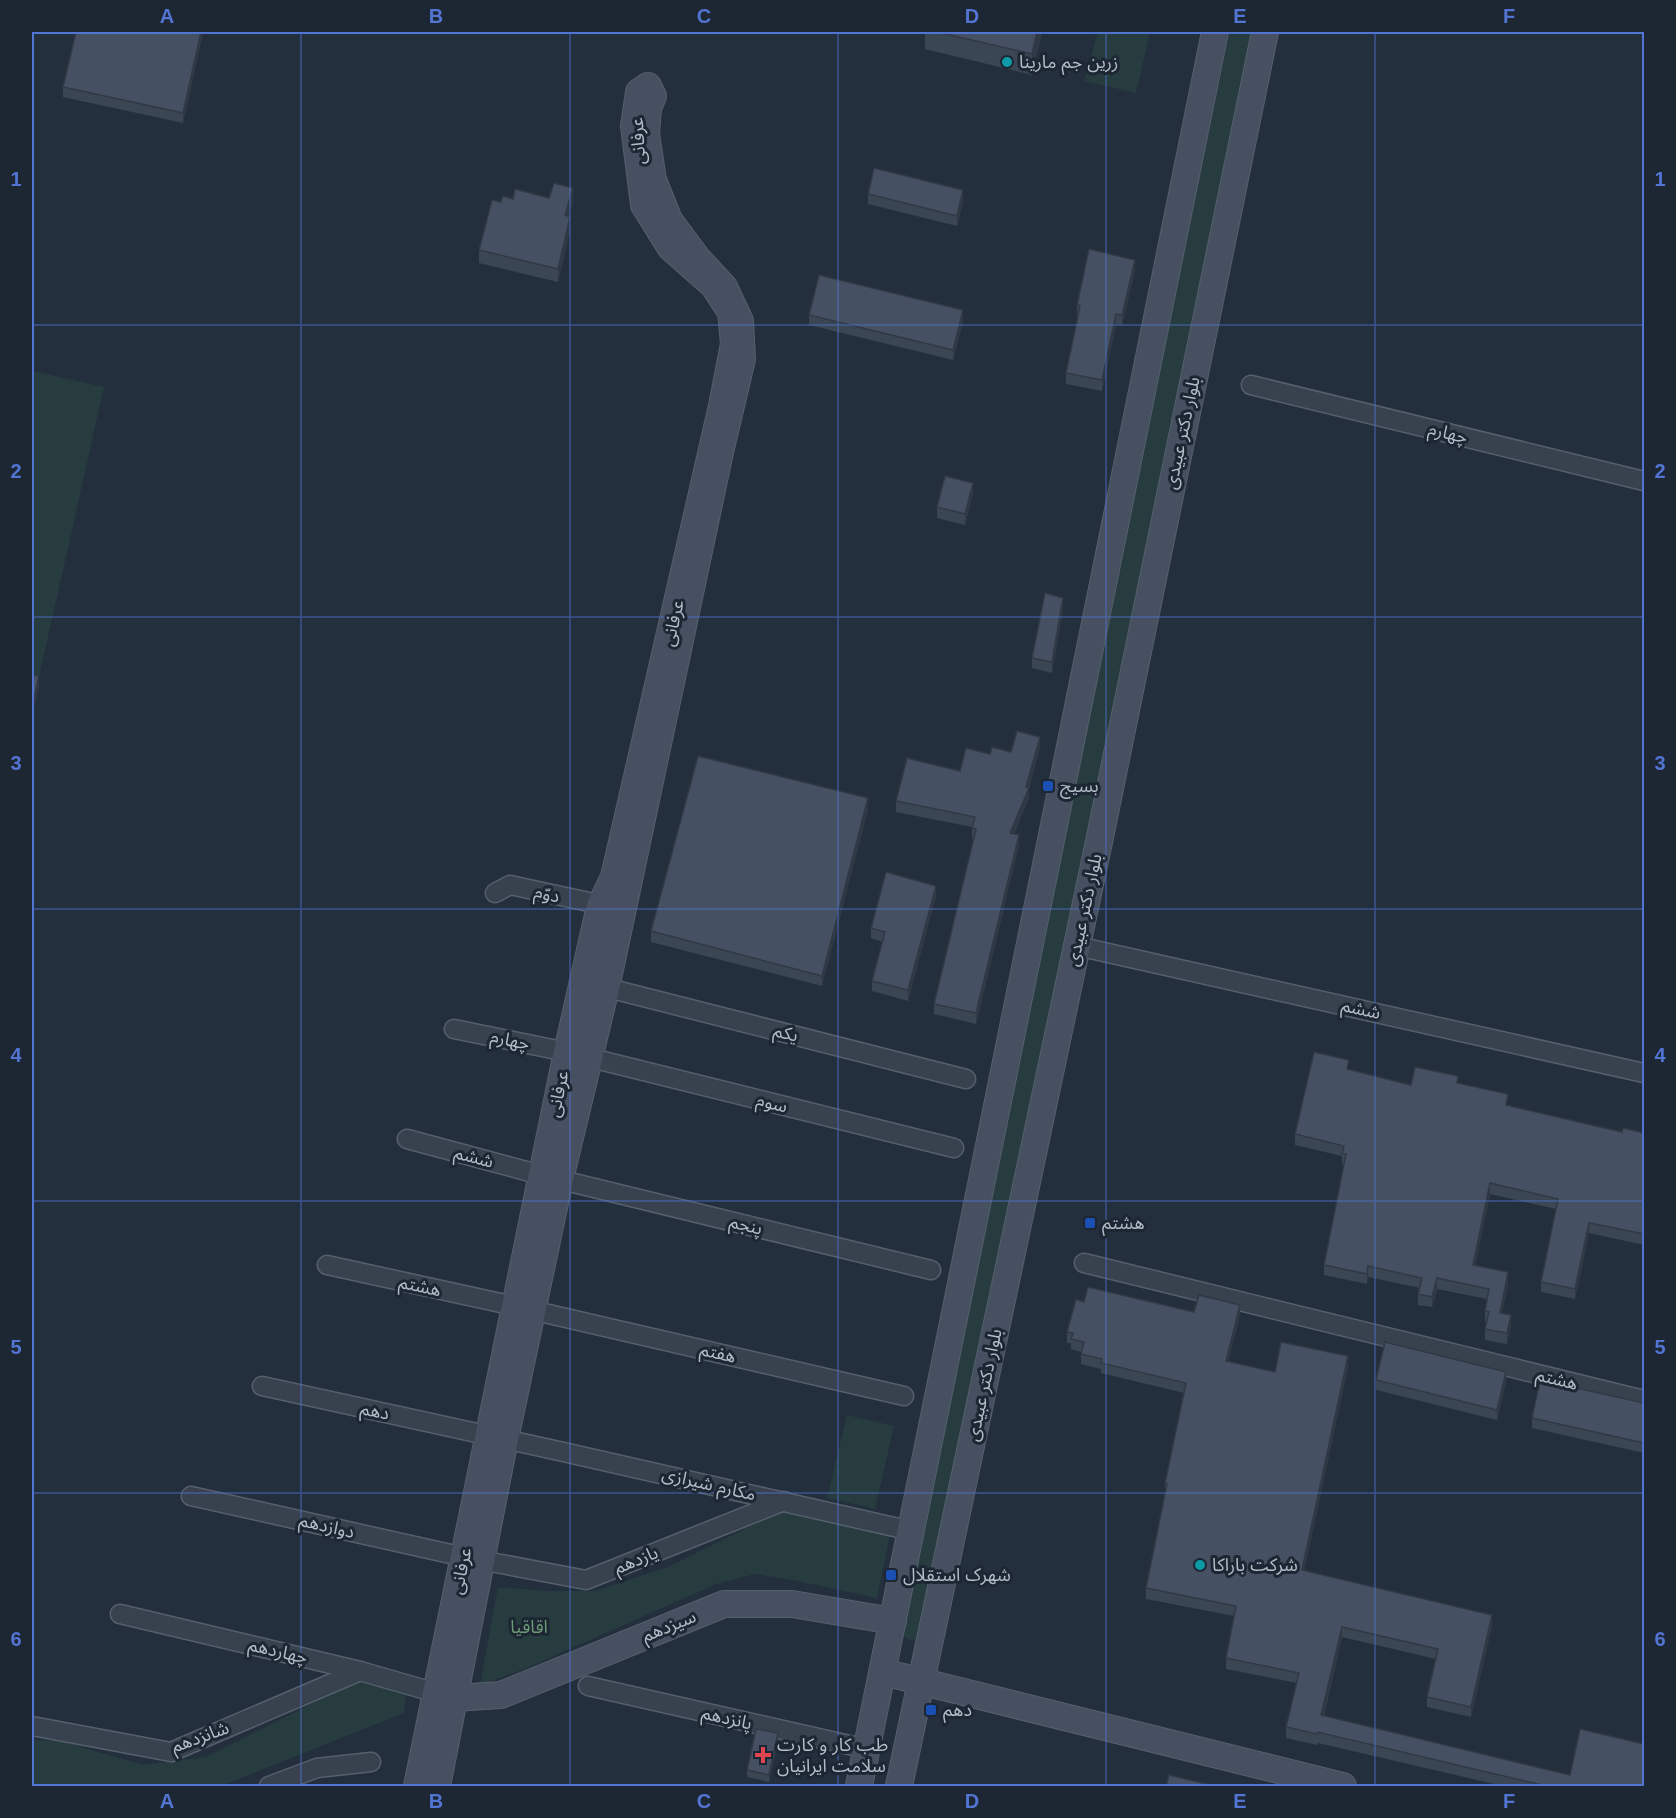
<svg xmlns="http://www.w3.org/2000/svg" width="1676" height="1818" font-family="Helvetica,'Noto Sans Arabic',sans-serif">
  <style>
    .green { fill: #263c3f }
    .lines { fill: none; stroke-linecap: round; stroke-linejoin: round }
    .street-casing { stroke: #565f6c; stroke-width: 21 }
    .secondary-casing { stroke: #565f6c; stroke-width: 28 }
    .street { stroke: #38414e; stroke-width: 18 }
    .secondary { stroke: #465061; stroke-width: 26 }
    .wall { fill: #3b4654 }
    .shaded-wall { fill: #303945 }
    .building { fill: #455162; stroke: #303945; stroke-width: 1.5 }
    .grid { fill: none; stroke: #5274d3; stroke-width: 1.5; stroke-opacity: 0.55 }
    .culture-dot { fill: #0f9aa8; stroke: #1d2633; stroke-width: 2 }
    .transit-dot { fill: #1a4fb4; stroke: #1d2633; stroke-width: 2 }
    .health-dot { fill: #e0444e; stroke: #1d2633; stroke-width: 2 }
    .labels { text-anchor: middle; dominant-baseline: central; stroke-width: 6; stroke-linejoin: round; paint-order: stroke }
    .poi-label { font-size: 18px; fill: #b4bcc9; stroke: #1d2633; text-anchor: start }
    .street-label { font-size: 18px; fill: #b4bcc9; stroke: #1d2633 }
    .park-label { font-size: 18px; fill: #6b9a76; stroke: #1d2633 }
    .neatline { fill: none; stroke: #5274d3; stroke-width: 2 }
    .grid-label { font-size: 20px; text-anchor: middle; font-weight: bold; fill: #5274d3 }
  </style>
  <rect width="100%" height="100%" fill="#242f3e"/>
  <g class="green">
    <polygon points="1098,32 1150,32 1136,93 1084,81"/>
    <path d="M1230,32H1255L920,1639C912,1642 905,1639 901,1631L1048,905Z"/>
    <polygon points="32,371 104,387 39,677 32,675"/>
    <polygon points="847,1415 894,1426 875,1509 827,1498"/>
    <polygon points="783,1512 890,1535 877,1598 797,1581 755,1574 716,1584 522,1670 480,1685 498,1587 546,1591 595,1591 668,1567 763,1520"/>
    <polygon points="353,1680 406,1693 404,1713 221,1786 32,1786 32,1740 61,1741 143,1765 206,1757 321,1699"/>
  </g>
  <g class="lines">
    <g class="street-casing">
      <g id="street">
        <polyline points="1251,385 1644,481"/>
        <polyline points="495,893 510,885 612,907"/>
        <polyline points="1077,946 1644,1073"/>
        <polyline points="596,985 966,1079"/>
        <polyline points="454,1029 567,1052 954,1148"/>
        <polyline points="407,1139 541,1175 931,1270"/>
        <polyline points="1084,1263 1644,1400"/>
        <polyline points="327,1265 514,1306 904,1396"/>
        <polyline points="262,1386 559,1451 912,1531"/>
        <polyline points="191,1496 464,1557 586,1580 784,1501"/>
        <polyline points="120,1614 360,1671 447,1696"/>
        <polyline points="588,1686 867,1749"/>
        <polyline points="32,1726 171,1752 360,1671"/>
        <polyline points="269,1786 317,1768 371,1762"/>
      </g>
    </g>
    <g class="secondary-casing">
      <g id="secondary">
        <polyline points="883,1672 1343,1786"/>
        <polyline points="454,1698 501,1695 724,1604 792,1604 893,1621"/>
        <polyline points="417,1786 567,1052 600,906 614,877 722,406 734,344 731,312 714,286 670,247 644,205 634,126 639,92 648,86 653,96 648,108 646,134 653,180 669,220 698,259 724,287 740,321 742,359 720,452 606,988 560,1179 505,1439 437,1786"/>
        <polyline points="859,1786 1215,32"/>
        <polyline points="899,1786 1100,837 1265,32"/>
      </g>
    </g>
    <use href="#street" class="street"/>
    <use href="#secondary" class="secondary"/>
  </g>
  <g class="wall">
    <polygon points="203,32 183,123 63,97 63,87"/>
    <polygon points="925,32 1042,32 1032,75 925,49"/>
    <polygon points="868,194 963,201 957,226 868,204"/>
    <polygon points="549,198 573,201 569,216 570,230 558,282 479,263 479,250 513,199"/>
    <polygon points="1135,270 1122,325 1116,324 1102,391 1066,384 1066,373 1078,316 1077,315 1077,305"/>
    <polygon points="809,315 963,321 953,360 809,325"/>
    <polygon points="973,493 965,525 937,518 937,507"/>
    <polygon points="1063,608 1052,673 1032,668 1032,658"/>
    <polygon points="1040,747 1029,789 1029,798 1014,834 1019,845 976,1024 934,1014 934,1004 974,839 972,839 972,827 896,812 896,801 960,771 990,754 1011,752"/>
    <polygon points="868,809 822,986 651,942 651,931"/>
    <polygon points="936,896 908,1001 872,991 872,981 883,942 871,938 871,928"/>
    <polygon points="1349,1069 1411,1085 1458,1083 1508,1106 1622,1132 1644,1133 1644,1245 1589,1233 1575,1299 1541,1292 1541,1282 1556,1209 1490,1194 1475,1266 1508,1283 1502,1313 1511,1325 1507,1344 1485,1340 1485,1329 1487,1322 1485,1322 1485,1311 1487,1299 1437,1289 1432,1307 1418,1305 1418,1294 1420,1288 1368,1277 1367,1284 1324,1275 1324,1265 1344,1164 1342,1164 1342,1156 1295,1145 1295,1134"/>
    <polygon points="1084,1302 1194,1312 1240,1315 1228,1362 1275,1372 1348,1367 1304,1571 1492,1626 1471,1717 1427,1707 1427,1697 1436,1659 1342,1637 1324,1716 1570,1775 1644,1786 1503,1786 1318,1743 1317,1745 1286,1738 1286,1727 1297,1683 1226,1669 1226,1658 1234,1616 1146,1599 1146,1588 1165,1492 1165,1483 1184,1393 1101,1373 1101,1369 1081,1364 1081,1352 1071,1349 1071,1343 1067,1343 1067,1332"/>
    <polygon points="1376,1380 1506,1382 1497,1420 1376,1390"/>
    <polygon points="1644,1403 1644,1453 1532,1428 1532,1418"/>
    <polygon points="778,1740 769,1782 747,1777 747,1770"/>
  </g>
  <g class="shaded-wall">
    <polygon points="201,32 203,32 183,123 183,113"/>
    <polygon points="1037,32 1042,32 1032,75 1032,54"/>
    <polygon points="573,188 573,201 565,228 565,215"/>
    <polygon points="963,190 963,201 957,226 957,216"/>
    <polygon points="570,217 570,230 558,282 558,269"/>
    <polygon points="1135,260 1135,270 1122,325 1122,315"/>
    <polygon points="963,310 963,321 953,360 953,350"/>
    <polygon points="1116,314 1116,324 1102,391 1102,380"/>
    <polygon points="973,483 973,493 965,525 965,514"/>
    <polygon points="1063,598 1063,608 1052,673 1052,662"/>
    <polygon points="39,676 39,687 32,717 32,707"/>
    <polygon points="1040,737 1040,747 1029,789 1029,798 1010,843 1010,833 1026,787"/>
    <polygon points="868,798 868,809 822,986 822,976"/>
    <polygon points="1019,835 1019,845 976,1024 976,1013"/>
    <polygon points="936,886 936,896 908,1001 908,990"/>
    <polygon points="1490,1183 1490,1194 1473,1275 1473,1265"/>
    <polygon points="1589,1223 1589,1233 1575,1299 1575,1289"/>
    <polygon points="1368,1266 1368,1277 1367,1284 1367,1274"/>
    <polygon points="1508,1272 1508,1283 1500,1323 1500,1313"/>
    <polygon points="1437,1278 1437,1289 1432,1307 1432,1297"/>
    <polygon points="1240,1305 1240,1315 1226,1372 1226,1361"/>
    <polygon points="1511,1315 1511,1325 1507,1344 1507,1333"/>
    <polygon points="1348,1356 1348,1367 1302,1581 1302,1570"/>
    <polygon points="1506,1372 1506,1382 1497,1420 1497,1410"/>
    <polygon points="1492,1615 1492,1626 1471,1717 1471,1707"/>
    <polygon points="1342,1627 1342,1637 1321,1726 1321,1715"/>
    <polygon points="778,1733 778,1740 769,1782 769,1775"/>
  </g>
  <g class="building">
    <polygon points="76,32 201,32 183,113 63,87"/>
    <polygon points="937,32 1037,32 1032,54"/>
    <polygon points="874,168 963,190 957,216 868,194"/>
    <polygon points="554,183 573,188 565,215 570,217 558,269 479,250 492,200 501,202 503,196 513,199 515,189 549,198"/>
    <polygon points="1089,249 1135,260 1122,315 1116,314 1102,380 1066,373 1080,306 1077,305"/>
    <polygon points="819,275 963,310 953,350 809,315"/>
    <polygon points="945,476 973,483 965,514 937,507"/>
    <polygon points="1045,593 1063,598 1052,662 1032,658"/>
    <polygon points="32,675 39,676 32,707"/>
    <polygon points="1017,731 1040,737 1026,787 1029,788 1010,833 1019,835 976,1013 934,1004 976,829 972,828 975,817 896,801 907,758 960,771 966,748 990,754 992,747 1011,752"/>
    <polygon points="698,756 868,798 822,976 651,931"/>
    <polygon points="886,872 936,886 908,990 872,981 885,932 871,928"/>
    <polygon points="1314,1052 1349,1060 1347,1069 1411,1085 1415,1067 1458,1076 1457,1083 1508,1094 1506,1105 1622,1132 1623,1128 1644,1133 1644,1234 1589,1223 1575,1289 1541,1282 1558,1199 1490,1183 1473,1265 1508,1272 1500,1313 1511,1315 1507,1333 1485,1329 1489,1312 1485,1311 1489,1289 1437,1278 1432,1297 1418,1294 1422,1278 1368,1266 1367,1274 1324,1265 1346,1154 1342,1154 1344,1146 1295,1134"/>
    <polygon points="1088,1287 1194,1312 1199,1295 1240,1305 1226,1361 1275,1372 1281,1342 1348,1356 1302,1570 1492,1615 1471,1707 1427,1697 1438,1649 1342,1627 1321,1715 1570,1775 1580,1729 1644,1744 1644,1786 1546,1786 1318,1732 1317,1734 1286,1727 1299,1673 1226,1658 1236,1606 1146,1588 1167,1484 1165,1483 1186,1383 1101,1363 1102,1359 1081,1354 1084,1342 1071,1339 1073,1333 1067,1332 1076,1299 1084,1302"/>
    <polygon points="1385,1342 1506,1372 1497,1410 1376,1380"/>
    <polygon points="1540,1380 1644,1403 1644,1443 1532,1418"/>
    <polygon points="756,1729 778,1733 769,1775 747,1770"/>
    <polygon points="1169,1775 1215,1786 1166,1786"/>
  </g>
  <path class="grid" d="M301,32V1786M570,32V1786M838,32V1786M1106,32V1786M1375,32V1786M32,325H1644M32,617H1644M32,909H1644M32,1201H1644M32,1493H1644"/>
  <g class="culture-dot">
    <circle cx="1007" cy="62" r="6"/>
    <circle cx="1200" cy="1565" r="6"/>
  </g>
  <g class="transit-dot">
    <rect x="1042" y="780" width="12" height="12" rx="3"/>
    <rect x="1084" y="1217" width="12" height="12" rx="3"/>
    <rect x="885" y="1569" width="12" height="12" rx="3"/>
    <rect x="925" y="1704" width="12" height="12" rx="3"/>
  </g>
  <path class="health-dot" d="M760 1746h6v6h6v6h-6v6h-6v-6h-6v-6h6z"/>
  <g class="labels">
    <g class="poi-label">
      <text x="1019" y="62">زرین جم مارینا</text>
      <text x="1060" y="786">بسیج</text>
      <text x="1102" y="1223">هشتم</text>
      <text x="1212" y="1565">شرکت باراکا</text>
      <text x="903" y="1575">شهرک استقلال</text>
      <text x="943" y="1710">دهم</text>
      <text x="777" y="1745">طب کار و کارت<tspan x="777" dy="21">سلامت ایرانیان</tspan></text>
    </g>
    <g class="street-label">
      <text transform="translate(638 141) rotate(-93)">عرفانی</text>
      <text transform="translate(1182 433) rotate(-78)">بلوار دکتر عبیدی</text>
      <text transform="translate(1448 433) rotate(14)">چهارم</text>
      <text transform="translate(673 623) rotate(-77)">عرفانی</text>
      <text transform="translate(547 894) rotate(13)">دوّم</text>
      <text transform="translate(1084 910) rotate(-78)">بلوار دکتر عبیدی</text>
      <text transform="translate(1361 1009) rotate(13)">ششم</text>
      <text transform="translate(786 1033) rotate(14)">یکم</text>
      <text transform="translate(510 1040) rotate(12)">چهارم</text>
      <text transform="translate(558 1094) rotate(-78)">عرفانی</text>
      <text transform="translate(772 1103) rotate(14)">سوم</text>
      <text transform="translate(474 1157) rotate(15)">ششم</text>
      <text transform="translate(746 1225) rotate(14)">پنجم</text>
      <text transform="translate(420 1286) rotate(12)">هشتم</text>
      <text transform="translate(718 1353) rotate(13)">هفتم</text>
      <text transform="translate(1557 1379) rotate(14)">هشتم</text>
      <text transform="translate(984 1385) rotate(-78)">بلوار دکتر عبیدی</text>
      <text transform="translate(375 1411) rotate(12)">دهم</text>
      <text transform="translate(709 1484) rotate(13)">مکارم شیرازی</text>
      <text transform="translate(327 1526) rotate(13)">دوازدهم</text>
      <text transform="translate(636 1560) rotate(-22)">یازدهم</text>
      <text transform="translate(461 1571) rotate(-78)">عرفانی</text>
      <text transform="translate(669 1626) rotate(-22)">سیزدهم</text>
      <text transform="translate(278 1651) rotate(13)">چهاردهم</text>
      <text transform="translate(727 1718) rotate(13)">پانزدهم</text>
      <text transform="translate(200 1737) rotate(-20)">شانزدهم</text>
    </g>
    <g class="park-label">
      <text x="529" y="1627">اقاقیا</text>
    </g>
  </g>
  <rect width="1676" height="1818" fill="none" stroke="#1d2633" stroke-width="66"/>
  <rect x="33" y="33" width="1610" height="1752" class="neatline"/>
  <g class="grid-label">
    <text x="167" y="23">A</text>
    <text x="436" y="23">B</text>
    <text x="704" y="23">C</text>
    <text x="972" y="23">D</text>
    <text x="1240" y="23">E</text>
    <text x="1509" y="23">F</text>
    <text x="16" y="186">1</text>
    <text x="1660" y="186">1</text>
    <text x="16" y="478">2</text>
    <text x="1660" y="478">2</text>
    <text x="16" y="770">3</text>
    <text x="1660" y="770">3</text>
    <text x="16" y="1062">4</text>
    <text x="1660" y="1062">4</text>
    <text x="16" y="1354">5</text>
    <text x="1660" y="1354">5</text>
    <text x="16" y="1646">6</text>
    <text x="1660" y="1646">6</text>
    <text x="167" y="1808">A</text>
    <text x="436" y="1808">B</text>
    <text x="704" y="1808">C</text>
    <text x="972" y="1808">D</text>
    <text x="1240" y="1808">E</text>
    <text x="1509" y="1808">F</text>
  </g>
</svg>
